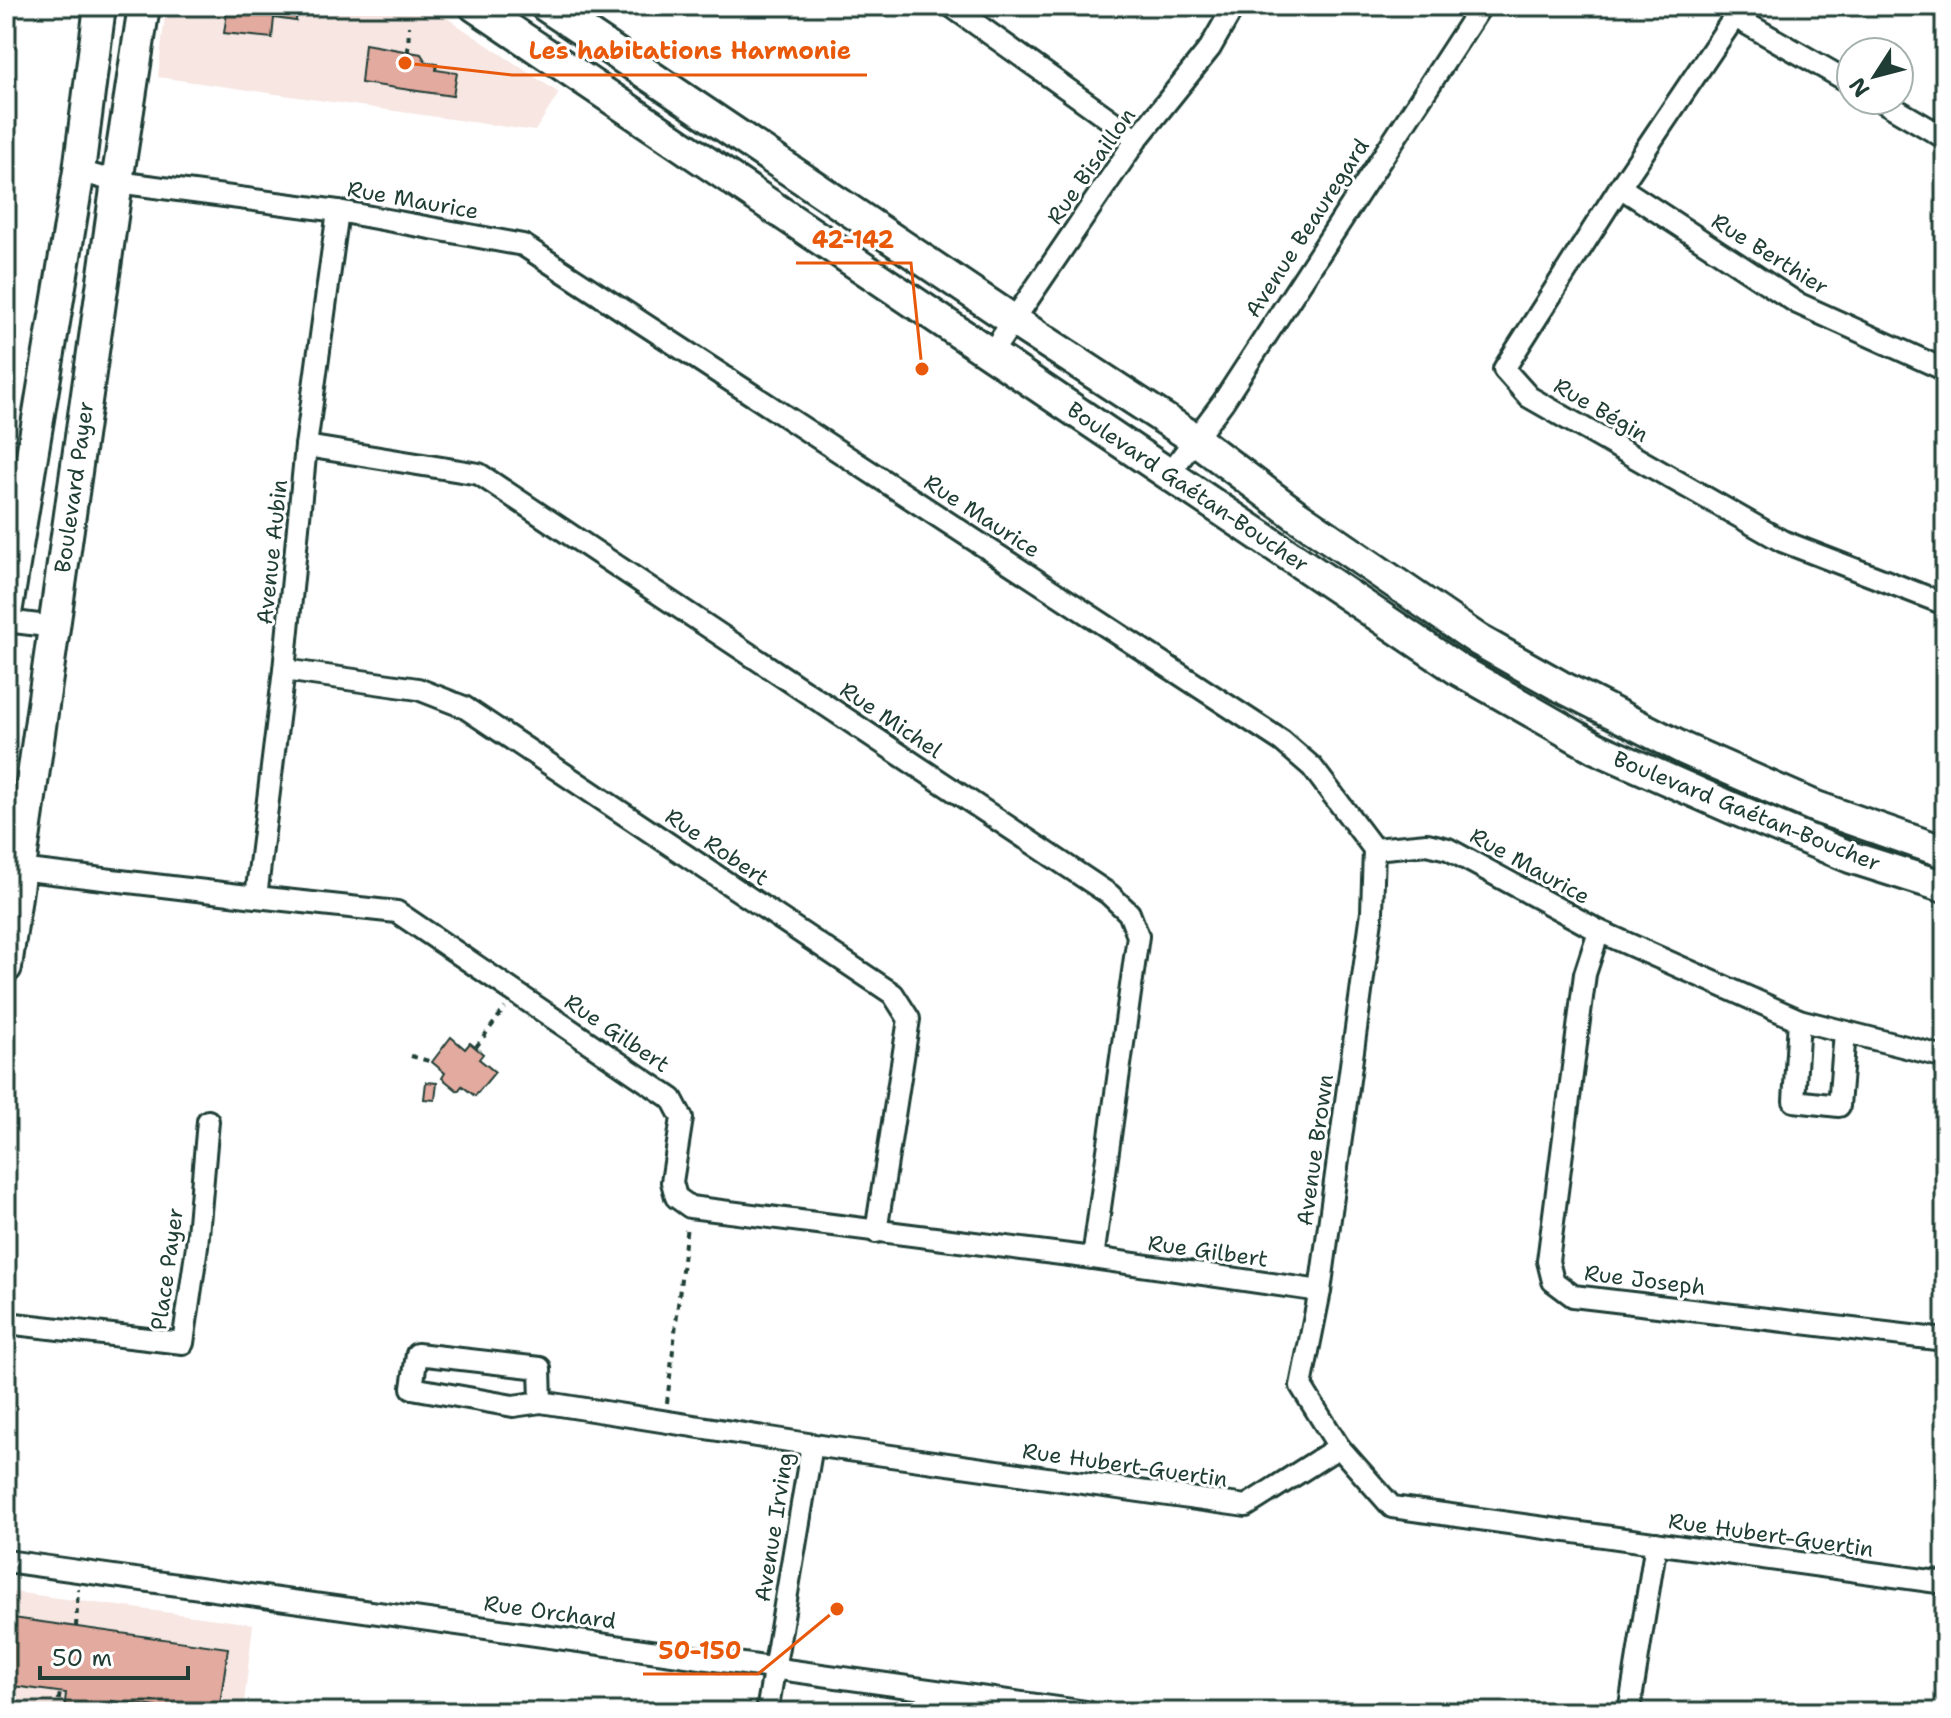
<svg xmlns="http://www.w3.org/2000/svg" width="1951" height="1718" font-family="'Shantell Sans',sans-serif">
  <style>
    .built { fill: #f7e6e2 }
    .building { fill: #e3aa9f; stroke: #1f3d34; stroke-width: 2 }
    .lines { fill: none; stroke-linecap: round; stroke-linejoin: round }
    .street-casing { stroke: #1f3d34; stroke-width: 26 }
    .secondary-casing { stroke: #1f3d34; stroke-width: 36 }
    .path { stroke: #1f3d34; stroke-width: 4; stroke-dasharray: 6 6; stroke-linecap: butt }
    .street { stroke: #fff; stroke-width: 20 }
    .secondary { stroke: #fff; stroke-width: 30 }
    .labels { text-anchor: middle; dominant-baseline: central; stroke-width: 6; stroke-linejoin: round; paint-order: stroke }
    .street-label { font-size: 22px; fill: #1f3d34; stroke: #fff }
    .leader { fill: none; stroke: #e8590c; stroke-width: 3 }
    .callout-dot { fill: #e8590c; stroke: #fff; stroke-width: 3 }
    .callout-label { font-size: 24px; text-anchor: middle; font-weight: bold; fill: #e8590c; stroke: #fff; stroke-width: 6; stroke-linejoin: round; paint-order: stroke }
  </style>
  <rect width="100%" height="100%" fill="#fff"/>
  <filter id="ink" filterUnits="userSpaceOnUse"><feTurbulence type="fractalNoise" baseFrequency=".0125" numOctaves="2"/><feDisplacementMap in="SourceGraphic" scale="16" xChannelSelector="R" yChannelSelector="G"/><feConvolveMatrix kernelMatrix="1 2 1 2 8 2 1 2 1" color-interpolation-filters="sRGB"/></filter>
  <g filter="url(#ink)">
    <g class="built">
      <polygon points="166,6 429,6 559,93 535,131 158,77"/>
      <polygon points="6,1591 253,1624 243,1712 6,1712"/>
    </g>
    <g class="building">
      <polygon points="228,6 297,6 296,21 274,18 272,38 224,33"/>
      <polygon points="365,44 421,54 426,62 437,64 436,70 457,73 453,96 361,83"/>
      <polygon points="451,1037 465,1049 470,1043 483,1054 479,1059 495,1072 475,1096 462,1086 458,1091 442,1078 445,1073 432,1062"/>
      <polygon points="426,1082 437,1083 435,1100 424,1099"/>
      <polygon points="6,1617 228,1648 219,1712 156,1712 157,1707 112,1701 111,1712 64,1712 66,1693 6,1685"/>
    </g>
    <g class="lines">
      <g class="street-casing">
        <g id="street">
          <polyline points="951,6 1137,139"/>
          <polyline points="1742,6 1620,187 1504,369 1529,397 1782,541 1945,604"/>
          <polyline points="1735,17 1851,83"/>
          <polyline points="1880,100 1945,138"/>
          <polyline points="79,171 117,182 338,211 523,245 1282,741 1312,767 1374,849"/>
          <polyline points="1620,187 1797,303 1945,370"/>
          <polyline points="990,355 1137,139 1210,48 1234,6"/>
          <polyline points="306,446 479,474 1109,894 1129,913 1138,936 1093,1258"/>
          <polyline points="1169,474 1223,402 1481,6"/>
          <polyline points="6,621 55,627"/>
          <polyline points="284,670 418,689 464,707 893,994 909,1019 876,1232"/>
          <polyline points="1374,849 1372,912 1320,1291 1301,1386 1339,1447 1392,1507 1945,1583"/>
          <polyline points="1374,849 1427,844 1448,849 1599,931 1799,1020 1945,1057"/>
          <polyline points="10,868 256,897 397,912 672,1099 682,1118 672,1182 676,1197 690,1207 1093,1258 1320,1291"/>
          <polyline points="256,897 284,670 306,446 338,211"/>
          <polyline points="1599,931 1585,974 1548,1261 1553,1281 1573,1296 1945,1340"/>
          <polyline points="1799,1020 1794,1101 1839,1106 1845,1032"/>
          <polyline points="6,1323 183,1343 197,1246 208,1121"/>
          <polyline points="541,1402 540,1368 417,1354 412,1388 513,1406 541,1402 827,1447 1246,1506 1339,1447"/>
          <polyline points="6,1561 1087,1712"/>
          <polyline points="767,1712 812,1445"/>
          <polyline points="1629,1712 1656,1543"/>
        </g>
      </g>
      <g class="secondary-casing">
        <g id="secondary">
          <polyline points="475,6 1459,670 1596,748 1732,808 1850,857 1945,887"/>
          <polyline points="546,6 1014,321 1195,439 1296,515 1480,641 1560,686 1684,749 1816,807 1945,852"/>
          <polyline points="6,613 79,171 100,6"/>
          <polyline points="6,967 117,182 144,6"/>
        </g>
      </g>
      <g class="path">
        <polyline points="329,6 384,8"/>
        <polyline points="408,52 409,26"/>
        <polyline points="476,1047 505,1008"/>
        <polyline points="411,1056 432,1062"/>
        <polyline points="667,1403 687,1225"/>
        <polyline points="76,1627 78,1589"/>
        <polyline points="57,1712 60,1692"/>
      </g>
      <use href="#street" class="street"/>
      <use href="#secondary" class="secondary"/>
    </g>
  </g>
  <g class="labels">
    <g class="street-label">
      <text transform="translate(1091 166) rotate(-55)">Rue Bisaillon</text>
      <text transform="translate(413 200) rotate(10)">Rue Maurice</text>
      <text transform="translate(1307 228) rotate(-57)">Avenue Beauregard</text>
      <text transform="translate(1770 254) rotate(32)">Rue Berthier</text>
      <text transform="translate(1601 410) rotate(30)">Rue Bégin</text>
      <text transform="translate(74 487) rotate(-82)">Boulevard Payer</text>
      <text transform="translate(1188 487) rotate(34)">Boulevard Gaétan-Boucher</text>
      <text transform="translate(982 516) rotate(33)">Rue Maurice</text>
      <text transform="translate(272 552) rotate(-84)">Avenue Aubin</text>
      <text transform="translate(891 720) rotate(34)">Rue Michel</text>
      <text transform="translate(1747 811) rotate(22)">Boulevard Gaétan-Boucher</text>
      <text transform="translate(717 847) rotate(34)">Rue Robert</text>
      <text transform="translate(1530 866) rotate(29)">Rue Maurice</text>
      <text transform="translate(617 1033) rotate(34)">Rue Gilbert</text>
      <text transform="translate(1315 1150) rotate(-82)">Avenue Brown</text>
      <text transform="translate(1208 1251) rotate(8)">Rue Gilbert</text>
      <text transform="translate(167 1269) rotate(-82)">Place Payer</text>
      <text transform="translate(1645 1280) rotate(7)">Rue Joseph</text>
      <text transform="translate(1125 1465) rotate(8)">Rue Hubert-Guertin</text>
      <text transform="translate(774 1527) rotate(-81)">Avenue Irving</text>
      <text transform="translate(1771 1535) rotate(8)">Rue Hubert-Guertin</text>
      <text transform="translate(550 1612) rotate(8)">Rue Orchard</text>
    </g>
  </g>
  <path class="leader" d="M405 63L512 75H867M922 369L911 263H796M837 1609L758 1674H643"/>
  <g class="callout-dot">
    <circle cx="405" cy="63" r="8"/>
    <circle cx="922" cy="369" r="8"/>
    <circle cx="837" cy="1609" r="8"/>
  </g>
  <g class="callout-label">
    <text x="690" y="59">Les habitations Harmonie</text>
    <text x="853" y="248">42-142</text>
    <text x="700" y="1659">50-150</text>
  </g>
  <rect width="1951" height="1718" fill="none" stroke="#fff" stroke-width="32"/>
  <rect x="16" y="16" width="1919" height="1686" fill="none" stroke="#1f3d34" stroke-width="3" filter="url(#ink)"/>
  <g transform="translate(1875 76) rotate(234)"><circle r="38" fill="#ffffff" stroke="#a5b1ae" stroke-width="2"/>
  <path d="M0-6L14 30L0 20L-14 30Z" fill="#1f3d34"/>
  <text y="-12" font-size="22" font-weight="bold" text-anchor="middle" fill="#1f3d34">N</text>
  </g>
  <path d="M40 1666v12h148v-12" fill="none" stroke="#1f3d34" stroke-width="4"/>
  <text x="52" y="1666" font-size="24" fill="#1f3d34" stroke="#ffffff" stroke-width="6" paint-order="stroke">50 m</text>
</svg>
